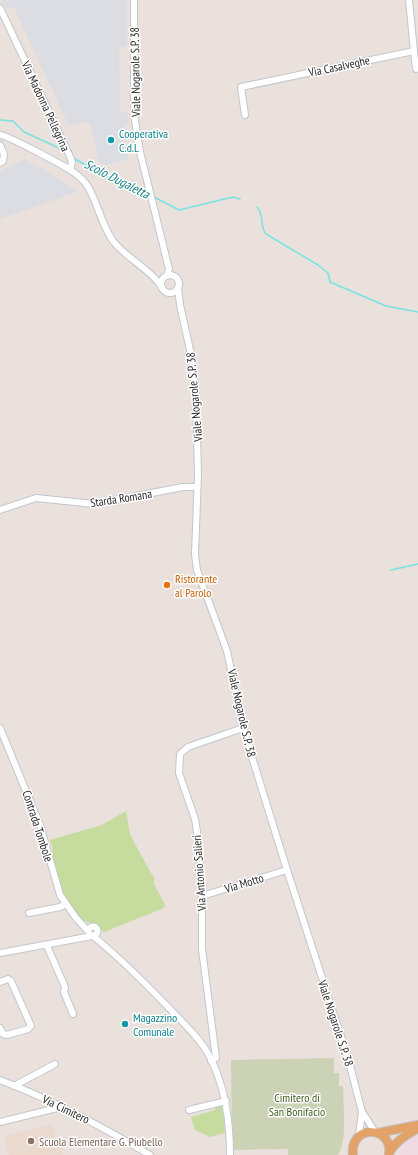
<svg xmlns="http://www.w3.org/2000/svg" width="418" height="1155" font-family="'PT Sans Narrow',sans-serif">
  <style>
    .industrial { fill: #dcdde3 }
    .education { fill: #ead9cd }
    .medical { fill: #f0dae2 }
    .green { fill: #c5dc9e }
    .cemetery { fill: #ccd2b5 }
    .lines { fill: none; stroke-linecap: round; stroke-linejoin: round }
    .stream { stroke: #79e3e1; stroke-width: 1.5 }
    .minor-casing { stroke: #c1c7cf; stroke-width: 8 }
    .major-casing { stroke: #bfbfbf; stroke-width: 10 }
    .minor { stroke: #fff; stroke-width: 6 }
    .major { stroke: #e3a368; stroke-width: 8 }
    .culture-dot { fill: #0f9aa8; stroke: #fff; stroke-width: 1.5 }
    .food-dot { fill: #e8710a; stroke: #fff; stroke-width: 1.5 }
    .education-dot { fill: #8d6e63; stroke: #fff; stroke-width: 1.5 }
    .labels { text-anchor: middle; dominant-baseline: central; stroke-width: 3; stroke-linejoin: round; paint-order: stroke }
    .street-label { font-size: 12px; fill: #292929; stroke: #fff }
    .culture-label { font-size: 12px; fill: #0d838f; stroke: #fff; text-anchor: start }
    .food-label { font-size: 12px; fill: #c56008; stroke: #fff; text-anchor: start }
    .park-label { font-size: 12px; fill: #405f20; stroke: #fff }
    .education-label { font-size: 12px; fill: #785e54; stroke: #fff; text-anchor: start }
    .water-label { font-size: 13px; font-style: italic; fill: #198187; stroke: #fff }
  </style>
  <rect width="100%" height="100%" fill="#eae0dc"/>
  <g class="industrial">
    <polygon points="2,0 127,0 127,46 119,48 120,112 128,113 128,124 123,127 129,159 104,165 99,163 90,122 69,126 14,8 6,8"/>
    <polygon points="25,159 79,191 0,219 0,171"/>
  </g>
  <polygon class="education" points="52,1124 57,1147 61,1146 63,1155 9,1155 4,1137"/>
  <polygon class="medical" points="418,1135 418,1155 399,1155 402,1145"/>
  <g class="green">
    <polygon points="126,811 130,834 135,844 155,880 153,882 165,905 164,908 104,932 97,925 82,920 75,914 60,888 49,852 53,850 50,840 102,825"/>
    <polygon points="222,1106 225,1133 210,1137 195,1130 191,1117 215,1110 215,1107"/>
  </g>
  <path class="cemetery" d="M334,1058V1073H339V1086H343C343,1102 348,1145 337,1155H288V1149L232,1150L231,1060Z"/>
  <g class="lines">
    <g class="stream">
      <polyline points="0,120 13,121 24,132 57,147 66,154"/>
      <polyline points="73,158 119,183 148,195"/>
      <polyline points="154,197 179,210 233,197 240,199"/>
      <path d="M257,207C265,215 259,226 266,234L318,265L328,273L330,282L386,306L418,312"/>
      <polyline points="391,570 418,564"/>
    </g>
    <g class="minor-casing">
      <g id="minor">
        <polyline points="134,0 134,114 140,152 167,261 169,269 167,276"/>
        <polyline points="0,8 68,152 72,162 70,170"/>
        <polyline points="414,51 416,69"/>
        <polyline points="245,115 241,87 414,51 409,0"/>
        <path d="M0,135C7,135 69,168 76,174C80,177 84,181 87,185C98,203 101,224 113,241C127,259 149,268 162,287"/>
        <polyline points="0,145 4,154 3,161 0,163"/>
        <circle cx="170" cy="284" r="9"/>
        <polyline points="178,287 180,305 192,359 196,397 198,474 195,554 197,570 227,651 243,728 287,870 348,1058 362,1112 359,1136"/>
        <polyline points="0,510 36,498 94,504 183,487 196,487"/>
        <polyline points="0,728 40,825 60,895 76,918 88,931"/>
        <polyline points="202,896 287,870"/>
        <polyline points="29,913 60,907 66,904"/>
        <circle cx="93" cy="931" r="4.5"/>
        <path d="M93,936C120,958 144,982 169,1008C183,1023 200,1038 210,1057C225,1087 230,1122 230,1155"/>
        <polyline points="47,946 65,987 64,992 73,1014"/>
        <polyline points="0,953 92,936"/>
        <polyline points="0,982 8,979 11,981 31,1026 28,1029 7,1035 3,1034 0,1028"/>
        <polyline points="211,1061 216,1058 202,949 202,896 198,839 195,819 179,773 180,754 188,747 243,728"/>
        <path d="M0,1080C53,1100 101,1126 150,1155"/>
        <polyline points="14,1086 55,1064"/>
        <polyline points="189,1110 226,1101"/>
        <polyline points="363,1113 375,1132"/>
        <polyline points="0,1122 57,1108 60,1105"/>
      </g>
    </g>
    <g class="major-casing">
      <g id="major">
        <polyline points="378,1133 418,1125"/>
        <path d="M389,1153C395,1141 407,1135 418,1128"/>
        <path d="M353,1155C349,1124 394,1125 389,1155"/>
      </g>
    </g>
    <use href="#minor" class="minor"/>
    <use href="#major" class="major"/>
  </g>
  <g class="culture-dot">
    <circle cx="111" cy="140" r="4"/>
    <circle cx="125" cy="1024" r="4"/>
  </g>
  <circle class="food-dot" cx="167" cy="585" r="4"/>
  <circle class="education-dot" cx="31" cy="1141" r="4"/>
  <g class="labels">
    <g class="street-label">
      <text transform="translate(339 66) rotate(-12)">Via Casalveghe</text>
      <text transform="translate(135 72) rotate(-91)">Viale Nogarole S.P. 38</text>
      <text transform="translate(46 106) rotate(65)">Via Madonna Pellegrina</text>
      <text transform="translate(194 397) rotate(-95)">Viale Nogarole S.P. 38</text>
      <text transform="translate(121 498) rotate(-9)">Starda Romana</text>
      <text transform="translate(242 713) rotate(77)">Viale Nogarole S.P. 38</text>
      <text transform="translate(38 826) rotate(72)">Contrada Tombole</text>
      <text transform="translate(199 873) rotate(-94)">Via Antonio Salieri</text>
      <text transform="translate(244 883) rotate(-17)">Via Motto</text>
      <text transform="translate(336 1023) rotate(72)">Viale Nogarole S.P. 38</text>
      <text transform="translate(66 1109) rotate(26)">Via Cimitero</text>
    </g>
    <g class="culture-label">
      <text x="119" y="133">Cooperativa<tspan x="119" dy="14">C.d.L</tspan></text>
      <text x="133" y="1017">Magazzino<tspan x="133" dy="14">Comunale</tspan></text>
    </g>
    <g class="food-label">
      <text x="175" y="578">Ristorante<tspan x="175" dy="14">al Parolo</tspan></text>
    </g>
    <g class="park-label">
      <text x="297" y="1097">Cimitero di<tspan x="297" dy="14">San Bonifacio</tspan></text>
    </g>
    <g class="education-label">
      <text x="39" y="1141">Scuola Elementare G. Piubello</text>
    </g>
    <g class="water-label">
      <text transform="translate(117 179) rotate(27)">Scolo Dugaletta</text>
    </g>
  </g>
</svg>
